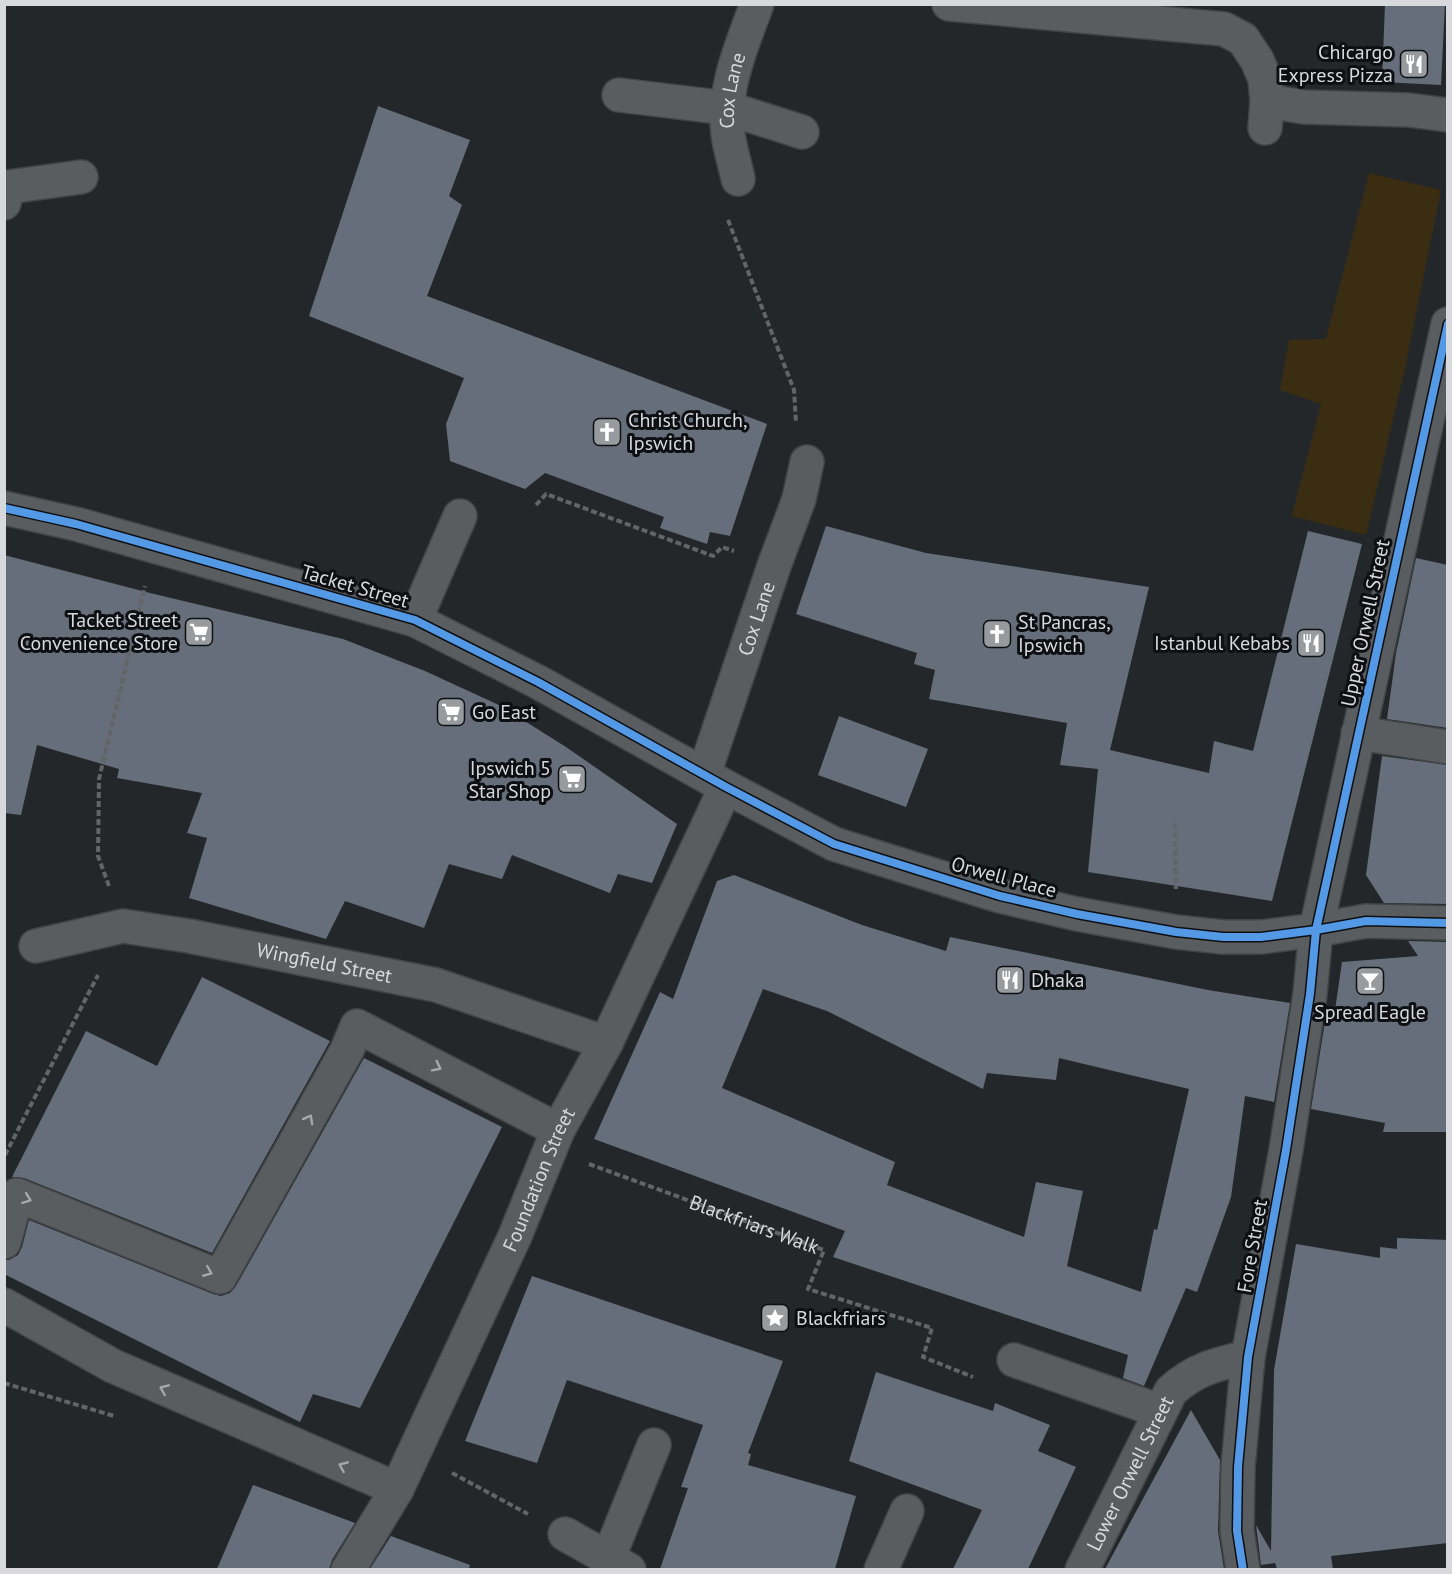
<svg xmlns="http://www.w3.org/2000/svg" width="1452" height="1574" font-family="'PT Sans',sans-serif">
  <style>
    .green { fill: #3a2d12 }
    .building { fill: #656e7a; fill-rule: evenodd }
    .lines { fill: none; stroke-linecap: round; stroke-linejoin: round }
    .minor-casing { stroke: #424446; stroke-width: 36 }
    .path { stroke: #626466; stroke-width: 4; stroke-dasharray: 6 3; stroke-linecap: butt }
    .minor { stroke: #5a5d5f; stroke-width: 33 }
    .cycleway-casing { stroke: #0d0f12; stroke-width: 11 }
    .cycleway { stroke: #5399e6; stroke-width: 8 }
    .oneway { stroke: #a5a7ab }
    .labels { text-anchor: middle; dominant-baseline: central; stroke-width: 6; stroke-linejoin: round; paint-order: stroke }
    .poi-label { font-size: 20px; fill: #d7d9dd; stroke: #0d0f12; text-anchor: start }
    .street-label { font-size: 20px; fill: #d7d9dd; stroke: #0d0f12 }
  </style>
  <rect width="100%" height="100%" fill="#24272a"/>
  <polygon class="green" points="1369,173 1441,190 1405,368 1366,535 1292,516 1321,404 1280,390 1289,340 1326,339"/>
  <g class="building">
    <polygon points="1385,4 1445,4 1441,85 1382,82"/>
    <polygon points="378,106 470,140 449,196 462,205 427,296 767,424 730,536 710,532 707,544 660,528 664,517 545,473 525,489 450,461 446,424 464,378 309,316"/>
    <polygon points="826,526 926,553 1149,587 1110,750 1209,773 1214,741 1253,751 1308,531 1362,544 1272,901 1088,872 1098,769 1060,765 1067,723 929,699 935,670 914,664 917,653 796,614"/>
    <polygon points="4,555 150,593 343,639 425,671 501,706 566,747 677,824 652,883 618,874 610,893 512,855 502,879 449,864 424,928 345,901 326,939 189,898 207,838 187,833 202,793 117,778 119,769 37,745 21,815 4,813"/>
    <polygon points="1416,558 1448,565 1448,728 1387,719 1396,653"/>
    <polygon points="839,716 928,749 906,807 818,775"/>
    <polygon points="1382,756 1448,765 1448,904 1384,903 1366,875"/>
    <path d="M734,875L862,925L946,951L950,937L1208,990L1290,1003L1274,1102L1245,1096L1231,1197L1197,1292L1186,1288L1144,1386L1123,1378L1128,1355L833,1257L845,1231L594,1139L660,992L673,999L717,881ZM763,989L827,1011L983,1089L987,1073L1056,1080L1059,1058L1189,1089L1157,1230L1154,1229L1141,1292L1067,1266L1083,1191L1036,1182L1024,1237L887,1185L895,1162L722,1088Z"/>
    <polygon points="1408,941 1448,942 1448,1132 1383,1132 1385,1123 1311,1109 1327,1009 1335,1010 1342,962 1418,956"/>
    <polygon points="202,977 330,1041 212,1253 24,1178 12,1177 86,1031 157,1066"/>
    <polygon points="364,1058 502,1127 360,1408 313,1394 300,1422 4,1274 4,1260 9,1260 18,1255 22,1247 29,1220 213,1294 221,1296 230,1293 236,1286"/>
    <polygon points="1397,1238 1448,1240 1448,1543 1331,1556 1333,1569 1277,1569 1275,1563 1261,1565 1256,1525 1271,1551 1274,1370 1296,1244 1380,1258 1380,1247 1397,1249"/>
    <polygon points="532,1276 783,1361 748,1453 751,1454 748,1465 856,1496 835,1569 660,1569 688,1488 681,1487 703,1425 567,1380 537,1463 465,1441"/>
    <polygon points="876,1372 993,1411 995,1403 1050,1425 1038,1451 1076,1467 1028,1569 953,1569 982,1510 849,1461"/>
    <polygon points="1191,1410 1220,1460 1218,1531 1224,1569 1105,1569"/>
    <polygon points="253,1485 355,1523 332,1560 329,1569 217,1569"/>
    <polygon points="391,1536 470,1565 469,1569 370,1569"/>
  </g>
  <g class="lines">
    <g class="minor-casing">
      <g id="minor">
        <polyline points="949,4 1224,29 1243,39 1257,60 1265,79 1267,101 1265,128"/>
        <polyline points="619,95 727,108 802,132"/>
        <polyline points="1267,101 1304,107 1409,110 1448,115"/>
        <path id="s2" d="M738,179C735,164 730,149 728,134C722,90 742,45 757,4"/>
        <polyline points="4,203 8,187 81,177"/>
        <polyline points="4,508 76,524 415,620 538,682 726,787 834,844 1000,896 1077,914 1176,932 1223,937 1261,937 1316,930 1366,921 1448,923"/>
        <polyline points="415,620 460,516"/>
        <polyline points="1358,733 1448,747"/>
        <path id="s3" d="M704,774L774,566L799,499L807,462"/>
        <path id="s4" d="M36,946L123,926L189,936L436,985L606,1043"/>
        <polyline points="4,1242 17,1195 220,1277 347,1050 357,1026 558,1130"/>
        <polyline points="4,1305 113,1366 397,1489"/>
        <polyline points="1014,1360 1160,1411"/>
        <polyline points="565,1534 629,1570"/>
        <polyline points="608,1559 654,1445"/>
        <path id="s5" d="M348,1570L397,1489L515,1236L558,1130L606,1043L726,787"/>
        <polyline points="881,1570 907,1511"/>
        <path id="s6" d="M1082,1570L1171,1391C1195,1369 1217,1364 1248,1357"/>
        <polyline points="1243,1570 1237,1531 1238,1467 1248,1357 1286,1150 1310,994 1316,930 1448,324"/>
      </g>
    </g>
    <g class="path">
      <polyline points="728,220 794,390 796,422"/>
      <polyline points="536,505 546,494 713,556 722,547 734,551"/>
      <polyline points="1175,823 1176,889"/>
      <polyline points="109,886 98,856 99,779 145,586"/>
      <polyline points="5,1155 98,975"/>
      <path id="s1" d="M589,1164L824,1250L808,1289L932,1328L923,1357L973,1377"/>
      <polyline points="4,1383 114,1416"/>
      <polyline points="452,1473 528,1514"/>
    </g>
    <use href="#minor" class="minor"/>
    <g class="cycleway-casing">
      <g id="cycleway">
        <polyline points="4,508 76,524 415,620 538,682 726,787 834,844 1000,896 1077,914 1176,932 1223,937 1261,937 1316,930 1366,921 1448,923"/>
        <polyline points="1243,1570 1237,1531 1238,1467 1248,1357 1286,1150 1310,994 1316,930 1448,324"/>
      </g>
    </g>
    <use href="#cycleway" class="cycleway"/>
  </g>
  <defs><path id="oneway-chevron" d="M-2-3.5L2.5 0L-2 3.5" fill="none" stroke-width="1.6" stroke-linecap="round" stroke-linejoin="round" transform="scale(1.5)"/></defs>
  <g class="oneway">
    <use href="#oneway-chevron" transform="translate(437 1067) rotate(27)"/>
    <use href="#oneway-chevron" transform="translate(309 1119) rotate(-61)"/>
    <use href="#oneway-chevron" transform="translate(27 1199) rotate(21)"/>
    <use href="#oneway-chevron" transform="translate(208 1272) rotate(22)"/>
    <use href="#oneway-chevron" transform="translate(164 1389) rotate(-157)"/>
    <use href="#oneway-chevron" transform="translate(343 1466) rotate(-157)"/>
  </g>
  <defs>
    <g id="restaurant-square" transform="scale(1.5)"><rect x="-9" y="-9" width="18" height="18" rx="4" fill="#989b9e" stroke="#0d0f12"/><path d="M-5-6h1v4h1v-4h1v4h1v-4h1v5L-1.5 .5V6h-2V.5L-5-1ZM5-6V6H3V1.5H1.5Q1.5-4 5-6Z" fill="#fff"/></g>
    <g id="church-square" transform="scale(1.5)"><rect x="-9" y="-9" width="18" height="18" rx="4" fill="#989b9e" stroke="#0d0f12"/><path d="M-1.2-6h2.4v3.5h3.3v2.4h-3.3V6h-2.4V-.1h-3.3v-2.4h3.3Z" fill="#fff"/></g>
    <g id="supermarket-square" transform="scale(1.5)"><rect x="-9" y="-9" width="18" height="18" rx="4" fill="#989b9e" stroke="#0d0f12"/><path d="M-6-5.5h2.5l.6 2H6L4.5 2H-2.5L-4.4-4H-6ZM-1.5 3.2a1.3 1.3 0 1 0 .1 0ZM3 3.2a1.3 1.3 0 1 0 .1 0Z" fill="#fff"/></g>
    <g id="bar-square" transform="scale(1.5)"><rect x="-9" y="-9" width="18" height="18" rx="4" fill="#989b9e" stroke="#0d0f12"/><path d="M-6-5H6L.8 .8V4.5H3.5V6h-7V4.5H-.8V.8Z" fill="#fff"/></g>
    <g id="sight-square" transform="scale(1.5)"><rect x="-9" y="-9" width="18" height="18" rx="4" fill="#989b9e" stroke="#0d0f12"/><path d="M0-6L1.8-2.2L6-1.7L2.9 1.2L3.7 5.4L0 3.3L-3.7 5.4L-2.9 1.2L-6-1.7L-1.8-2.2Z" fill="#fff"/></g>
  </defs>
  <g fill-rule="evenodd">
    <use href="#restaurant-square" x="1414" y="64"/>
    <use href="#church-square" x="607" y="432"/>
    <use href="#supermarket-square" x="199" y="632"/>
    <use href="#church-square" x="997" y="634"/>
    <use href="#restaurant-square" x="1311" y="643"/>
    <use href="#supermarket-square" x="451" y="712"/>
    <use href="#supermarket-square" x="572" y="779"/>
    <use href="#restaurant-square" x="1010" y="980"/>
    <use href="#bar-square" x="1370" y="981"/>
    <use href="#sight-square" x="775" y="1318"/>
  </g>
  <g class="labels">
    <g class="poi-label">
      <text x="1393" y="52" text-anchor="end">Chicargo<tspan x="1393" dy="23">Express Pizza</tspan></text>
      <text x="628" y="420">Christ Church,<tspan x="628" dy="23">Ipswich</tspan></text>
      <text x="178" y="620" text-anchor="end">Tacket Street<tspan x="178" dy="23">Convenience Store</tspan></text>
      <text x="1018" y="622">St Pancras,<tspan x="1018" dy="23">Ipswich</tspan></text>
      <text x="1290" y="643" text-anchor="end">Istanbul Kebabs</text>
      <text x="472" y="712">Go East</text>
      <text x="551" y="768" text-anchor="end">Ipswich 5<tspan x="551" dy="23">Star Shop</tspan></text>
      <text x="1031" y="980">Dhaka</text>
      <text x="1370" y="1012" text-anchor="middle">Spread Eagle</text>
      <text x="796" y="1318">Blackfriars</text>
    </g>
    <g class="street-label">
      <text stroke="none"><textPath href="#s2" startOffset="90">Cox Lane</textPath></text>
      <text transform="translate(355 586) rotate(16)">Tacket Street</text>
      <text stroke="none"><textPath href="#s3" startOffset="164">Cox Lane</textPath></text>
      <text transform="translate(1365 623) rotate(-78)">Upper Orwell Street</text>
      <text transform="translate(1004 877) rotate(15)">Orwell Place</text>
      <text stroke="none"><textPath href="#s4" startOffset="294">Wingfield Street</textPath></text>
      <text stroke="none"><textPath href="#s5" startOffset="435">Foundation Street</textPath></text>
      <text stroke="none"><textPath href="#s1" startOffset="176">Blackfriars Walk</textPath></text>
      <text transform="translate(1252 1246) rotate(-80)">Fore Street</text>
      <text stroke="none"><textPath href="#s6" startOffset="108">Lower Orwell Street</textPath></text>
    </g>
  </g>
  <rect width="1452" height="1574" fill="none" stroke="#d7d9dd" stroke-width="12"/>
</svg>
